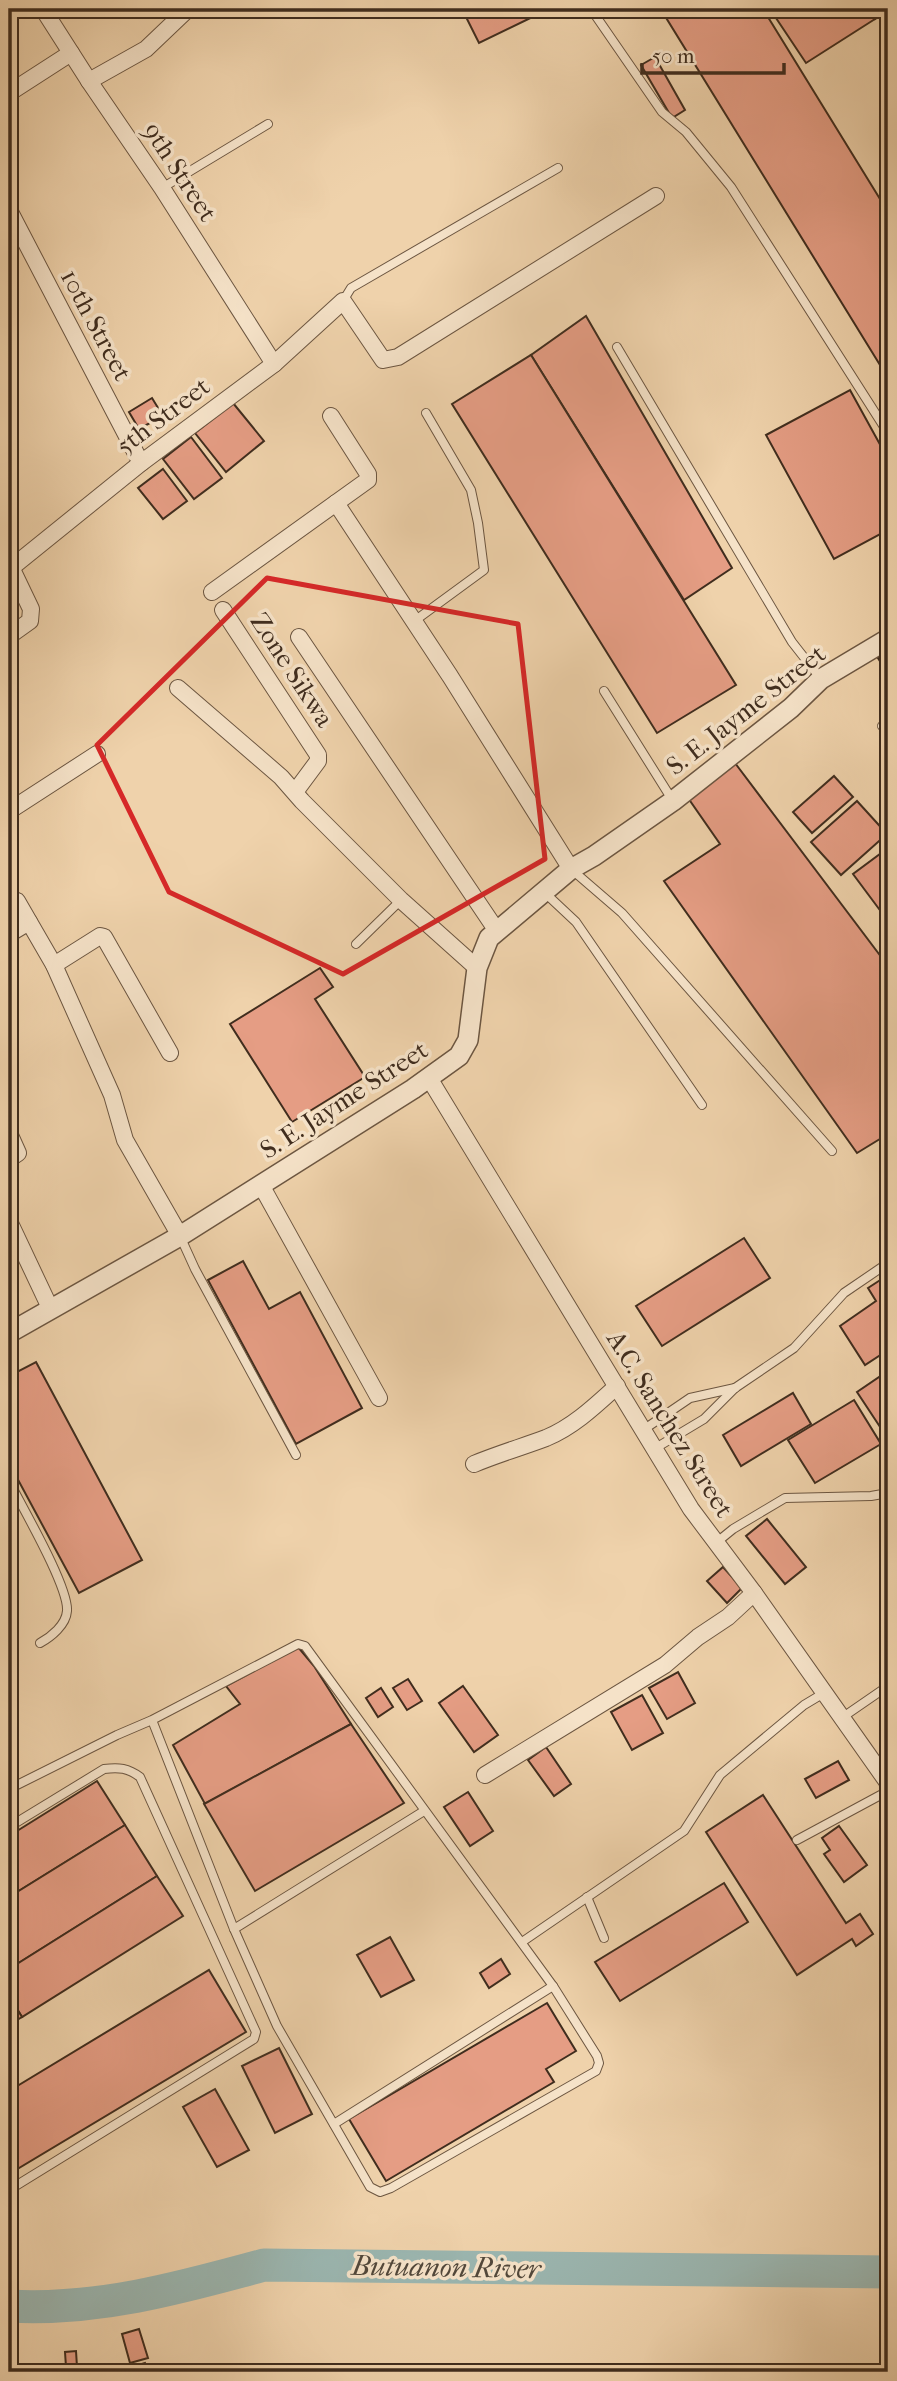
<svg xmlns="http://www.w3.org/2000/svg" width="897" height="2381" font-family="'IM FELL French Canon',serif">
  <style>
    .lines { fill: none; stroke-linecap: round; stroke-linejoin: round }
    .river { stroke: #9bb6b0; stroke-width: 33 }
    .building { fill: #e59d84; stroke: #402d1e; stroke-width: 2 }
    .service-casing { stroke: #6c5641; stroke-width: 10 }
    .minor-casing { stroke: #6c5641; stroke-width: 18 }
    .tertiary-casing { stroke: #6c5641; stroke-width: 22 }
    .service { stroke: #f5e2c8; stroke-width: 8 }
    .minor { stroke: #f5e2c8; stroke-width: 16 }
    .tertiary { stroke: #f5e2c8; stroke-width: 19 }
    .marked { fill: none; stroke: #d62828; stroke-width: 5; stroke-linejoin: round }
    .labels { text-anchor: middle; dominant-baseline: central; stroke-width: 7; stroke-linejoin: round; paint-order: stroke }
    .street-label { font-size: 26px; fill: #402d1e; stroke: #f5e2c8 }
    .water-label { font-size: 28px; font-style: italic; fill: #52483b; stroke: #f5e2c8 }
  </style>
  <rect width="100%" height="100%" fill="#efd2ab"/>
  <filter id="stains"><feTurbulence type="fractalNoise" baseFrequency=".00286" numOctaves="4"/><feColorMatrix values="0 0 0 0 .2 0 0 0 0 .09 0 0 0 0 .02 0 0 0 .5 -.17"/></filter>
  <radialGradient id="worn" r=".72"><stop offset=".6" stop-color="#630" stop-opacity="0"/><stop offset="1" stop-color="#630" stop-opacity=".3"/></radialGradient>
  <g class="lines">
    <path class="river" d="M9,2306C97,2311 180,2288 264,2265L888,2272"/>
  </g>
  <g class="building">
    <polygon points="462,9 549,9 479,43"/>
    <polygon points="677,9 763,9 888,212 888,378 665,16"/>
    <polygon points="770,9 869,9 875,19 806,63"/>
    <polygon points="869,9 888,9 888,10 875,19"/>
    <polygon points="655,57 685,110 672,118 641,65"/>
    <polygon points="586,316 732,568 684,600 531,355"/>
    <polygon points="531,355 736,685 657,733 452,404"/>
    <polygon points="850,390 888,459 888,530 834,559 766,435"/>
    <polygon points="152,398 163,416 139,429 129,412"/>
    <polygon points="233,403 264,441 226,472 195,433"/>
    <polygon points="191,437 222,478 194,499 163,459"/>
    <polygon points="163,469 187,501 163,519 138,488"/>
    <polygon points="888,652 888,674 878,658"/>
    <polygon points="735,763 888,966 888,1134 857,1153 664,881 720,844 686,795"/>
    <polygon points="834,776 853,797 812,833 793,812"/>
    <polygon points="857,801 887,834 841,875 811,842"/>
    <polygon points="888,848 888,915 885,917 853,874"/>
    <polygon points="320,968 333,987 315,999 365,1077 292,1122 230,1024"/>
    <polygon points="744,1238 770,1278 662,1346 636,1306"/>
    <polygon points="243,1261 269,1309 300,1292 362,1408 296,1444 208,1280"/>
    <polygon points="888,1275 888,1350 865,1365 840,1326 876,1301 868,1288"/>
    <polygon points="36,1362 142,1560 79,1593 9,1463 9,1376"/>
    <polygon points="888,1371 888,1439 857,1392"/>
    <polygon points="793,1393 811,1424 741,1466 723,1435"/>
    <polygon points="854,1400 881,1444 815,1483 788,1440"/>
    <polygon points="767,1519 806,1567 785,1584 746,1536"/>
    <polygon points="723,1567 742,1588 727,1603 707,1581"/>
    <polygon points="298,1647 314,1666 351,1724 205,1804 173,1745 240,1704 226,1686"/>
    <polygon points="678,1672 695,1703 667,1719 649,1688"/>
    <polygon points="408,1679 422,1701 407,1710 393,1688"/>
    <polygon points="463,1686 498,1735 474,1752 439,1703"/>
    <polygon points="381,1688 393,1707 378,1717 366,1698"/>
    <polygon points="642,1695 663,1733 632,1750 611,1712"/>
    <polygon points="351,1724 404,1803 255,1891 204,1804"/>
    <polygon points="546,1747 571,1784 554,1796 528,1760"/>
    <polygon points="838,1761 849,1780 816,1798 805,1779"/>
    <polygon points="97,1781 125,1825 9,1897 9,1836"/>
    <polygon points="468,1792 493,1831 470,1846 444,1807"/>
    <polygon points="763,1795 846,1923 860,1914 873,1934 856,1946 852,1939 797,1975 706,1832"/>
    <polygon points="125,1825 157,1876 9,1969 9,1897"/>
    <polygon points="839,1826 867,1865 844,1882 824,1854 830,1850 822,1838"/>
    <polygon points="157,1876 183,1916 22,2017 9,1996 9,1969"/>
    <polygon points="724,1883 748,1922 620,2001 595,1962"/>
    <polygon points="390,1937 414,1980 381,1997 357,1955"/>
    <polygon points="501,1959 510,1974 489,1988 480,1973"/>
    <polygon points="209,1970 246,2032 9,2174 9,2091"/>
    <polygon points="9,1996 22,2017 9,2025"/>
    <polygon points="547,2003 576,2051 546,2069 554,2082 386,2181 349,2119"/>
    <polygon points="279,2048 312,2114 275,2133 242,2066"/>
    <polygon points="215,2089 249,2150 217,2167 183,2107"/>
    <polygon points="139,2329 148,2358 130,2363 122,2334"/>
    <polygon points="76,2351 77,2367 66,2367 65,2352"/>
    <polygon points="145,2363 148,2372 136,2372 135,2366"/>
  </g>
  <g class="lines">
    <g class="service-casing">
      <g id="service">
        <polyline points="591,9 662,112 686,132 731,187 888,433"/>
        <polyline points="162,188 268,124"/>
        <polyline points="343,301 351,288 558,168"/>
        <polyline points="617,347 792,642 821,679"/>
        <polyline points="413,622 484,570 478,523 471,490 426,413"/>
        <polyline points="604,691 673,801"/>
        <polyline points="882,726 888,732"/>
        <polyline points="571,869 622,913 832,1151"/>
        <polyline points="544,892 576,922 702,1105"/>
        <polyline points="356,944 401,900"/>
        <polyline points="180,1236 195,1269 296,1455"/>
        <polyline points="643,1430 690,1398 735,1388"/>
        <polyline points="654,1449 704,1419 735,1388 794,1348 844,1293 888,1263"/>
        <path d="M9,1481C21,1505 69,1587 67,1611C66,1625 51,1637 40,1643"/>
        <polyline points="717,1542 733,1529 785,1498 871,1496 888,1493"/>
        <polyline points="843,1717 888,1686"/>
        <polyline points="9,1789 117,1735 152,1720 234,1929 277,2026 370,2187 380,2192 391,2188 596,2071 599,2063 597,2056 553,1986 305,1646 298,1644 152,1720"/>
        <path d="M9,1827L104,1769C119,1767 128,1768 140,1777L256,2032L254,2039L9,2190"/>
        <polyline points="797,1840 888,1791"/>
        <polyline points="587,1897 604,1938"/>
        <polyline points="234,1929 424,1811"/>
        <polyline points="522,1942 684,1831 720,1775 804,1705 824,1693"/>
        <polyline points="885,1955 888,1952"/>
        <polyline points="334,2124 553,1986"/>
      </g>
    </g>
    <g class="minor-casing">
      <g id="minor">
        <polyline points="43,9 89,81 162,188 274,364"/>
        <polyline points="89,81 146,49 188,9"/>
        <polyline points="9,93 71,53"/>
        <polyline points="9,210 141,463"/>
        <polyline points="336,503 450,676 571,869"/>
        <polyline points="9,563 31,609 30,621 9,636"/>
        <polyline points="11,568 141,463 274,364 343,301 383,360 398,357 656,196"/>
        <polyline points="212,592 368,480 368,474 331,416"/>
        <polyline points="223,610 318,755 318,761 295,792"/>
        <polyline points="299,637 497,931"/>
        <polyline points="178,688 281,777 302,801 401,900 477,968"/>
        <polyline points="9,811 97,754"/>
        <polyline points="17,901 54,965 112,1095 125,1140 180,1236"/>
        <polyline points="9,934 29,922"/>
        <polyline points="54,965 100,936 104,937 170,1053"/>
        <polyline points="429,1078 691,1509 754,1593 888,1783"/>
        <polyline points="9,1133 18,1153 9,1159"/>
        <polyline points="261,1185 379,1398"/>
        <polyline points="9,1221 51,1310"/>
        <path d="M474,1464C498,1454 522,1447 546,1438C573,1427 595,1406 617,1386"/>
        <polyline points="485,1775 665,1665 698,1637 728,1617 754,1593"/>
      </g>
    </g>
    <g class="tertiary-casing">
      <polyline id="tertiary" points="9,1333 180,1236 413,1089 459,1056 468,1040 477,968 489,938 571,869 594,856 673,801 791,708 821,679 888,639"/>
    </g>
    <use href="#service" class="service"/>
    <use href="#minor" class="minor"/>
    <use href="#tertiary" class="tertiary"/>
  </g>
  <path class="marked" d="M267,578L518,624L545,859L343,974L169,892L97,745Z"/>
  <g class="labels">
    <g class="street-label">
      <text transform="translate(180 172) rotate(57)">9th Street</text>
      <text transform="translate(96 325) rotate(62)">10th Street</text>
      <text transform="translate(163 416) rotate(-37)">5th Street</text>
      <text transform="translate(292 670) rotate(57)">Zone Sikwa</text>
      <text transform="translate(746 710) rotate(-38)">S. E. Jayme Street</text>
      <text transform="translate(344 1100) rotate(-33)">S. E. Jayme Street</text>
      <text transform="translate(670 1424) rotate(58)">A.C. Sanchez Street</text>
    </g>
    <g class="water-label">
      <text transform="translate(446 2267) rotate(1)">Butuanon River</text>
    </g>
  </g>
  <rect width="897" height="2381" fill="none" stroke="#efd2ab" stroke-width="35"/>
  <rect x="10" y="10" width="876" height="2360" fill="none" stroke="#402d1e" stroke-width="3.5"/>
  <rect x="18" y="18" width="862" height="2346" fill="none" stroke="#402d1e" stroke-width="2"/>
  <path d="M642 63v10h142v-10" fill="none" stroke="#402d1e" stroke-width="3.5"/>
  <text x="652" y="63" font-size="21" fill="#402d1e" stroke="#f5e2c8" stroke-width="5" paint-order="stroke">50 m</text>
  <rect width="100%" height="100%" filter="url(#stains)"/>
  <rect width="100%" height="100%" fill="url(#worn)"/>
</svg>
